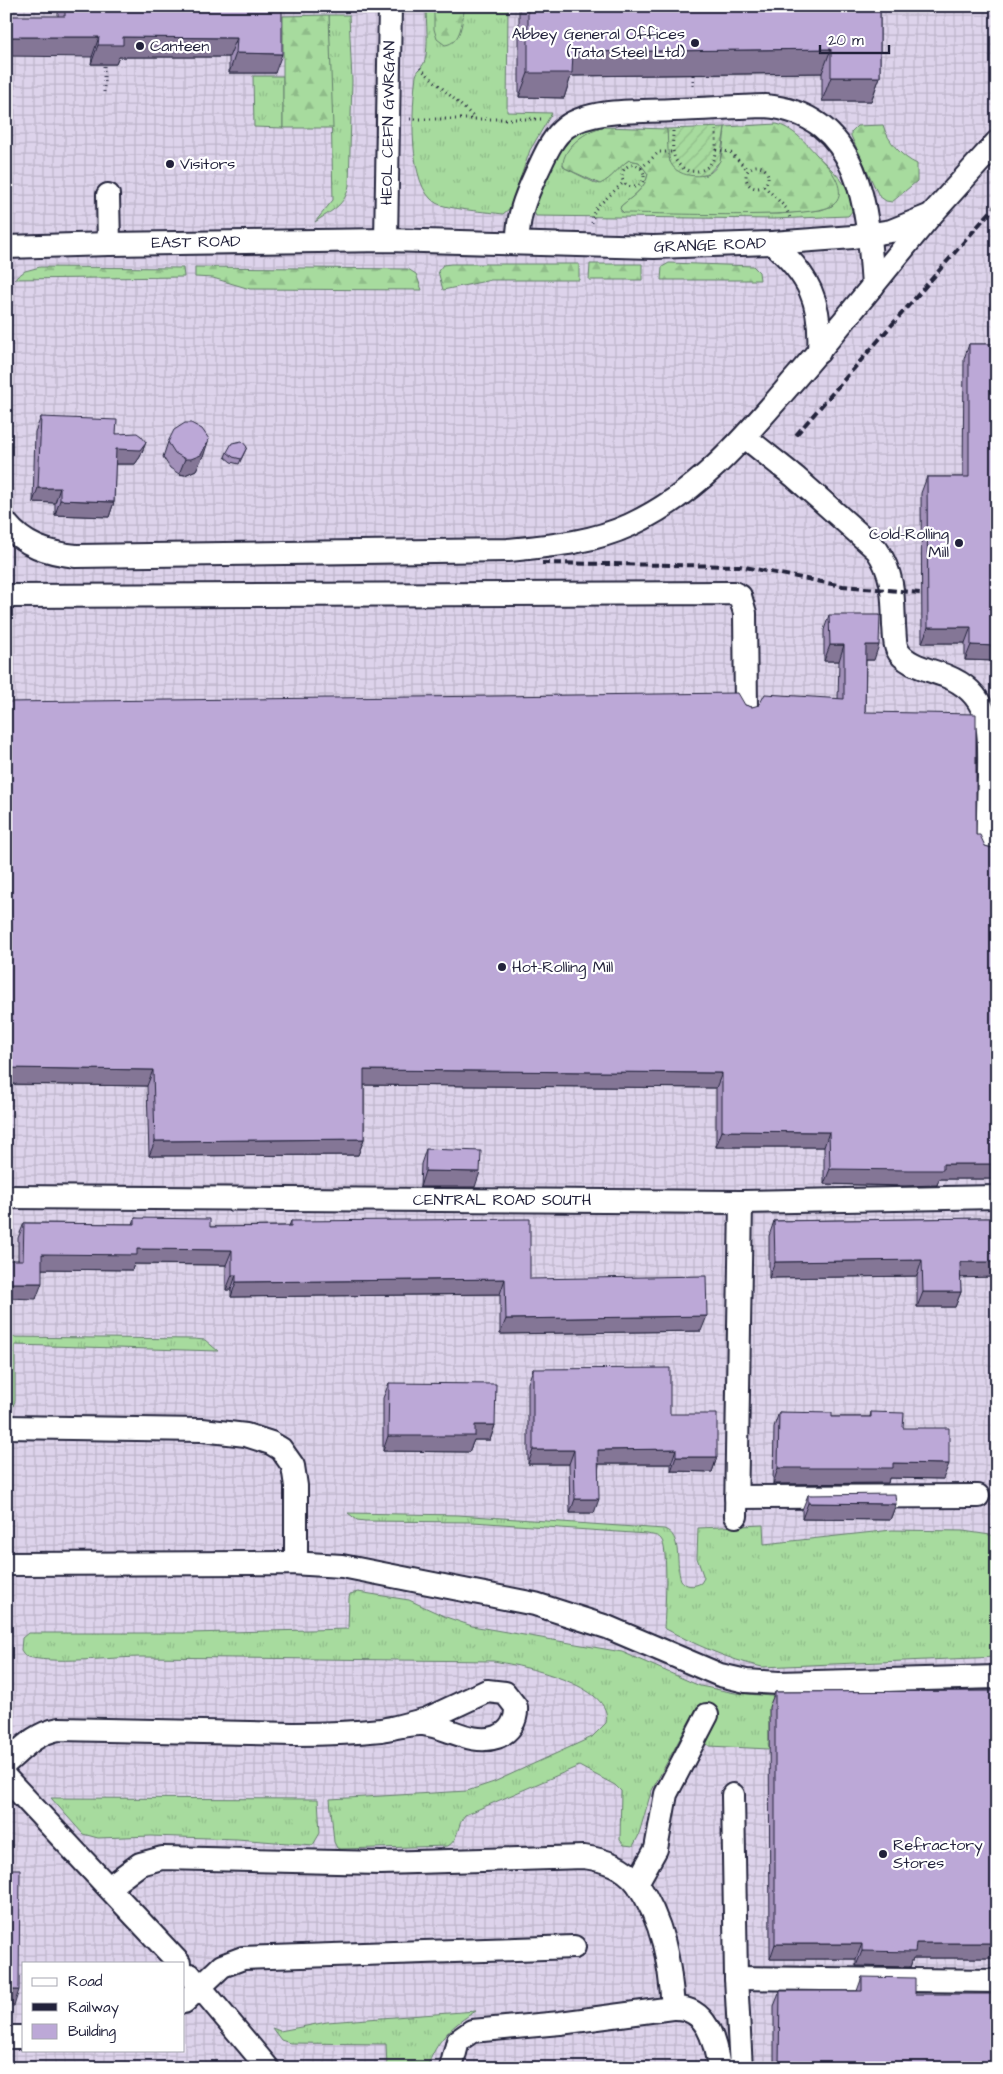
<svg xmlns="http://www.w3.org/2000/svg" width="1003" height="2074" font-family="'Architects Daughter',sans-serif">
  <style>
    .industrial { fill: url(#industrial-grid); fill-rule: evenodd }
    .grass { fill: url(#grass-tufts); stroke: #647e6c }
    .forest { fill: url(#forest-firs); stroke: #647e6c }
    .garden { fill: url(#garden-furrows); stroke: #647e6c }
    .lines { fill: none; stroke-linecap: round; stroke-linejoin: round }
    .minor-casing { stroke: #22223b; stroke-width: 26 }
    .path { stroke: #22223b; stroke-width: 3; stroke-dasharray: 1 4; stroke-linecap: butt }
    .minor { stroke: #fff; stroke-width: 22 }
    .rail { stroke: #22223b; stroke-width: 4; stroke-dasharray: 8 4; stroke-linecap: butt }
    .wall { fill: #a290b9; stroke: #22223b }
    .shaded-wall { fill: #847696; stroke: #22223b }
    .building { fill: #bca8d7; stroke: #22223b }
    .poi-dot { fill: #22223b; stroke: #fff; stroke-width: 2 }
    .labels { text-anchor: middle; dominant-baseline: central; stroke-width: 4.5; stroke-linejoin: round; paint-order: stroke }
    .poi-label { font-size: 16px; fill: #22223b; stroke: #fff; text-anchor: start }
    .street-label { font-size: 16px; fill: #22223b; stroke: #fff }
  </style>
  <defs>
    <pattern id="industrial-grid" width="8" height="8" patternUnits="userSpaceOnUse" patternTransform="scale(1.25)"><rect width="8" height="8" fill="#ddd3eb"/><path d="M0 4h8M4 0v8" fill="none" stroke="#bdb5ca"/></pattern>
    <pattern id="grass-tufts" width="24" height="20" patternUnits="userSpaceOnUse" patternTransform="scale(1.25)"><rect width="24" height="20" fill="#a7db9e"/><path d="M3 7l-1-3M5 7V3M7 7l1-3M15 17l-1-3M17 17v-4M19 17l1-3" fill="none" stroke="#8fbc89"/></pattern>
    <pattern id="forest-firs" width="22" height="20" patternUnits="userSpaceOnUse" patternTransform="scale(1.25)"><rect width="22" height="20" fill="#a7db9e"/><path d="M5 1l3.5 6h-7zM16 11l3.5 6h-7z" fill="#8fbc89"/></pattern>
    <pattern id="garden-furrows" width="10" height="10" patternUnits="userSpaceOnUse" patternTransform="scale(1.25)"><rect width="10" height="10" fill="#a7db9e"/><path d="M-1 1l2-2M0 10L10 0M9 11l2-2" fill="none" stroke="#8fbc89"/></pattern>
  </defs>
  <rect width="100%" height="100%" fill="#ebe5f3"/>
  <filter id="ink" filterUnits="userSpaceOnUse"><feTurbulence type="fractalNoise" baseFrequency=".02" numOctaves="2"/><feDisplacementMap in="SourceGraphic" scale="10" xChannelSelector="R" yChannelSelector="G"/><feConvolveMatrix kernelMatrix="1 2 1 2 8 2 1 2 1" color-interpolation-filters="sRGB"/></filter>
  <g filter="url(#ink)">
    <path class="industrial" d="M6,6H997V2068H6ZM24,1963H184V2050H24Z"/>
    <g class="grass">
      <path d="M426,6H508L507,112L552,113L530,150L510,208L503,214C489,212 446,209 436,203C407,186 412,105 416,76C417,70 424,66 425,60C429,44 426,23 426,6Z"/>
      <path d="M329,15H349L352,81L349,185C346,205 331,211 315,222L333,200Z"/>
      <polygon points="253,76 283,76 283,128 254,127"/>
      <path d="M603,127C585,131 567,147 563,165L565,168L597,184C615,178 614,169 629,160L639,162L648,174C646,188 632,197 621,206V212L779,214L821,210L832,206L837,201L828,168L811,150C826,165 853,185 854,209L848,216L773,219L536,216L532,208L554,160L575,133Z"/>
      <polygon points="6,1337 194,1339 205,1340 218,1351 15,1345 15,1401 11,1411 6,1414"/>
      <path d="M348,1513L458,1515L664,1529C683,1535 675,1565 681,1580C686,1587 693,1587 701,1583L704,1578L697,1558L698,1528L763,1525L764,1544L892,1530L963,1531L997,1536V1657L762,1667C727,1659 696,1645 664,1628C665,1614 669,1547 661,1539C658,1535 651,1535 647,1534L473,1522L365,1521L357,1520Z"/>
      <path d="M358,1592L409,1600L446,1617L472,1626L622,1652L700,1686L735,1693L783,1697L769,1749L709,1746L704,1741L717,1717L697,1707L651,1792L638,1837L633,1846L624,1845L620,1840L621,1791L615,1785L579,1766L465,1815C457,1824 459,1840 448,1846L341,1849L337,1848L334,1842L330,1799L467,1791L494,1782L592,1737L606,1723C616,1685 519,1665 493,1661C376,1660 259,1658 143,1657C113,1657 50,1665 25,1656L21,1650L22,1638L28,1633H190L348,1629L349,1598L350,1594Z"/>
      <polygon points="51,1798 318,1799 320,1833 313,1845 237,1839 151,1836 98,1838 83,1834"/>
      <path d="M476,2011C452,2025 436,2041 427,2068H387L386,2044L290,2043L281,2040L272,2028L280,2031L327,2022Z"/>
    </g>
    <g class="forest">
      <path d="M434,6H465C462,20 462,43 445,45L437,39L434,29Z"/>
      <polygon points="329,15 333,128 283,128 283,16"/>
      <path d="M777,124C796,129 812,150 826,165C835,174 847,195 833,205C814,220 657,213 624,213L620,209L621,206C632,197 646,188 648,174L639,162L629,160C617,168 613,178 600,184L565,168L563,165C563,147 587,130 603,127L667,129L670,162L703,176C724,170 723,145 725,127Z"/>
      <path d="M883,125C888,142 902,157 917,164V181L892,202L886,201L879,196L851,136V132L857,126Z"/>
      <polygon points="669,263 753,266 759,272 760,280 661,280 662,267"/>
      <polygon points="451,264 579,264 579,280 491,280 443,290 438,271 443,265"/>
      <polygon points="590,264 642,264 642,280 589,280"/>
      <polygon points="40,267 183,268 184,277 14,279 25,271"/>
      <polygon points="195,267 408,269 416,274 422,290 250,289 213,278 195,277"/>
    </g>
    <path class="garden" d="M725,127L720,161L708,174C696,178 675,176 670,161C667,152 668,139 667,129Z"/>
    <g class="lines">
      <g class="minor-casing">
        <g id="minor">
          <polyline points="108,195 109,244"/>
          <polyline points="386,240 390,6"/>
          <path d="M518,243C517,217 525,198 536,174C544,158 551,138 566,127C592,108 642,112 673,110C704,109 734,107 765,106C861,114 868,209 873,286"/>
          <path d="M772,243C809,275 822,302 819,352"/>
          <polyline points="6,247 109,244 386,240 654,247 772,243 853,237 891,231 931,215 997,142"/>
          <path d="M745,437L795,477L877,550C894,575 893,597 894,626C895,633 894,642 897,649C904,665 931,670 946,676C994,695 989,734 989,778C988,802 988,826 987,850"/>
          <path d="M6,523C24,546 48,553 76,556L508,550C549,546 591,543 630,525C699,493 745,437 793,381C840,327 885,270 931,215"/>
          <polyline points="6,596 734,593 740,596 745,613 746,709"/>
          <polyline points="6,1197 741,1202 997,1197"/>
          <polyline points="6,1427 202,1430 246,1435 271,1443 281,1449 293,1466 296,1486 296,1563"/>
          <polyline points="736,1497 978,1496"/>
          <polyline points="736,1516 741,1202"/>
          <polyline points="6,1564 291,1563 342,1566 535,1604 607,1627 720,1675 746,1681 779,1683 997,1677"/>
          <path d="M707,1715L666,1794L656,1849L637,1883C663,1921 670,1962 673,2008C707,2006 715,2041 719,2068"/>
          <path d="M6,1763C23,1748 36,1733 59,1729L293,1734C323,1734 352,1733 381,1730C395,1728 409,1723 423,1724C447,1726 472,1746 497,1737C510,1732 517,1720 516,1707L505,1693L487,1691L427,1719L392,1728"/>
          <polyline points="6,1778 179,1963"/>
          <polyline points="733,1795 736,1978 741,2068"/>
          <path d="M109,1887L140,1864L162,1858L381,1863L584,1857C605,1860 623,1866 637,1883"/>
          <polyline points="190,1975 268,2068"/>
          <polyline points="736,1978 997,1981"/>
          <polyline points="184,2002 222,1966 243,1958 574,1947"/>
          <polyline points="6,2037 24,2037"/>
          <polyline points="451,2068 458,2041 472,2031 560,2023 673,2008"/>
        </g>
      </g>
      <g class="path">
        <polyline points="420,68 475,118"/>
        <polyline points="693,75 693,87"/>
        <polyline points="104,92 104,64"/>
        <polyline points="410,119 541,119"/>
        <path d="M673,131C673,141 671,153 677,162C686,176 709,174 714,157C717,149 716,139 716,130"/>
        <polyline points="716,150 730,152 748,170"/>
        <circle cx="633" cy="176" r="11"/>
        <circle cx="757" cy="177" r="11"/>
        <polyline points="641,168 659,152 673,152"/>
        <polyline points="764,186 786,208 791,220"/>
        <polyline points="592,223 594,211 600,204 624,182"/>
      </g>
      <use href="#minor" class="minor"/>
      <g class="rail">
        <polyline points="796,435 997,204"/>
        <polyline points="542,563 739,566 843,586 921,593"/>
      </g>
    </g>
    <g class="wall">
      <polygon points="58,6 282,6 275,73 229,73 229,57 119,57 116,64 91,64 92,57 58,16"/>
      <polygon points="519,6 880,6 880,77 871,101 822,101 822,73 571,76 564,98 519,97"/>
      <polygon points="969,344 997,344 996,661 965,660 965,643 922,643 921,493 927,477 963,477 964,359"/>
      <polygon points="41,417 116,434 146,442 140,457 135,464 115,464 114,502 109,517 55,515 55,503 33,502 35,432"/>
      <polygon points="168,442 204,454 196,470 185,475 179,474 170,468 163,457"/>
      <polygon points="247,447 239,464 231,462 225,457 227,452"/>
      <polygon points="829,615 874,660 866,660 865,712 985,846 992,848 997,847 997,1179 939,1179 937,1185 904,1186 824,1184 824,1147 716,1147 716,1088 364,1085 364,1139 358,1155 149,1156 147,1086 6,1084 745,705 752,707 838,699 839,661 824,661 824,630"/>
      <polygon points="426,1149 475,1187 420,1187 421,1164"/>
      <polygon points="135,1218 210,1227 289,1226 291,1221 530,1279 701,1331 500,1334 500,1294 231,1297 231,1290 226,1290 226,1265 134,1264 132,1270 42,1269 36,1299 18,1260 18,1238 24,1223 133,1224"/>
      <polygon points="997,1218 997,1283 993,1283 993,1277 960,1277 961,1292 955,1307 917,1307 917,1276 769,1278 769,1236 774,1221"/>
      <polygon points="533,1369 670,1414 717,1457 712,1472 671,1471 671,1464 599,1464 594,1513 570,1513 569,1464 528,1464 528,1383"/>
      <polygon points="389,1383 495,1425 490,1440 474,1440 469,1452 383,1451 383,1398"/>
      <polygon points="779,1412 832,1417 870,1417 871,1412 903,1428 943,1479 889,1478 888,1483 773,1484 774,1427"/>
      <polygon points="808,1495 896,1504 890,1520 802,1519 802,1510"/>
      <polygon points="997,1691 997,1958 913,1958 910,1967 856,1966 856,1959 770,1959 769,1707 775,1692"/>
      <polygon points="862,1977 915,1994 997,2068 774,2068 774,2006 780,1991 857,1991"/>
    </g>
    <g class="shaded-wall">
      <polygon points="6,37 99,37 92,57 6,56"/>
      <polygon points="123,37 237,38 229,57 119,57 116,64 91,64 98,45"/>
      <polygon points="831,49 822,73 571,76 564,98 519,97 528,73 573,52"/>
      <polygon points="236,53 282,54 275,73 229,73"/>
      <polygon points="831,77 880,77 871,101 822,101"/>
      <polygon points="209,439 204,454 196,470 185,475 179,474 185,459"/>
      <polygon points="146,442 140,457 135,464 110,464 116,449"/>
      <polygon points="38,488 60,488 55,503 33,502"/>
      <polygon points="60,500 114,502 109,517 55,515"/>
      <polygon points="928,627 971,627 965,643 922,643"/>
      <polygon points="830,645 844,645 839,661 824,661"/>
      <polygon points="866,645 879,645 874,660 861,660"/>
      <polygon points="971,645 997,646 996,661 965,660"/>
      <polygon points="6,1068 153,1070 147,1086 6,1084"/>
      <polygon points="364,1070 722,1073 716,1088 359,1085"/>
      <polygon points="722,1131 829,1132 824,1147 716,1147"/>
      <polygon points="364,1139 358,1155 149,1156 155,1141"/>
      <polygon points="943,1164 997,1164 997,1179 939,1179 937,1185 904,1186 824,1184 830,1169"/>
      <polygon points="425,1171 480,1172 475,1187 420,1187"/>
      <polygon points="137,1249 232,1250 226,1265 134,1264 132,1270 36,1269 42,1254"/>
      <polygon points="922,1260 917,1276 769,1278 775,1262"/>
      <polygon points="960,1262 997,1262 997,1266 993,1277 955,1278"/>
      <polygon points="997,1272 997,1283 993,1283"/>
      <polygon points="232,1275 236,1275 231,1290 226,1290"/>
      <polygon points="505,1279 500,1294 231,1297 236,1282"/>
      <polygon points="6,1283 42,1283 36,1299 6,1298"/>
      <polygon points="923,1292 961,1292 955,1307 917,1307"/>
      <polygon points="707,1316 701,1331 500,1334 506,1319"/>
      <polygon points="475,1425 495,1425 490,1440 474,1440 469,1452 383,1451 388,1436"/>
      <polygon points="676,1449 671,1464 593,1464 598,1450"/>
      <polygon points="533,1450 574,1450 569,1464 528,1464"/>
      <polygon points="676,1457 717,1457 712,1472 671,1471"/>
      <polygon points="893,1463 949,1464 943,1479 889,1478 888,1483 773,1484 778,1468"/>
      <polygon points="575,1499 599,1499 594,1513 570,1513"/>
      <polygon points="808,1503 896,1504 890,1520 802,1519"/>
      <polygon points="916,1943 997,1943 997,1958 913,1958 910,1967 856,1966 862,1951"/>
      <polygon points="775,1944 862,1944 856,1959 770,1959"/>
      <polygon points="6,1990 19,1990 14,2006 6,2006"/>
      <polygon points="779,2064 997,2065 997,2068 778,2068"/>
    </g>
    <g class="building">
      <polygon points="65,6 282,6 282,54 236,53 237,38 123,37 123,45 98,45 99,37 6,37 6,16 65,16"/>
      <polygon points="528,6 880,6 880,77 831,77 831,49 573,52 572,73 528,73"/>
      <polygon points="969,344 997,344 997,646 971,645 971,627 928,627 927,477 969,477"/>
      <polygon points="41,417 117,420 116,434 137,433 141,436 146,442 140,450 116,449 114,502 60,500 60,488 38,488"/>
      <polygon points="185,423 191,423 202,429 209,439 201,455 191,459 185,459 175,453 168,442 174,430"/>
      <polygon points="242,441 247,447 241,459 233,457 227,452 232,443"/>
      <polygon points="829,615 880,615 879,645 866,645 865,712 976,714 976,835 980,835 985,846 992,848 997,847 997,1164 943,1164 943,1170 909,1170 830,1169 829,1132 722,1131 722,1073 364,1070 364,1139 155,1141 153,1070 6,1068 6,702 738,693 745,705 752,707 759,705 765,694 844,699 844,645 830,645"/>
      <polygon points="426,1149 481,1151 480,1172 425,1171"/>
      <polygon points="135,1218 210,1219 210,1227 291,1226 291,1221 530,1219 530,1279 706,1276 707,1316 506,1319 505,1279 236,1282 236,1275 232,1275 232,1250 137,1249 137,1255 42,1254 42,1283 6,1283 6,1260 23,1260 24,1223 135,1224"/>
      <polygon points="982,1218 997,1218 997,1262 960,1262 961,1292 923,1292 922,1260 775,1262 774,1221"/>
      <polygon points="670,1368 670,1414 717,1414 717,1457 676,1457 676,1449 598,1450 599,1499 575,1499 574,1450 533,1450 533,1369"/>
      <polygon points="389,1383 496,1384 495,1425 475,1425 475,1436 388,1436"/>
      <polygon points="779,1412 832,1413 832,1417 871,1417 871,1412 904,1413 903,1428 949,1428 949,1464 893,1463 893,1468 778,1468"/>
      <polygon points="895,1494 896,1504 808,1503 808,1495"/>
      <polygon points="997,1691 997,1943 916,1943 915,1952 862,1951 862,1944 775,1944 775,1692"/>
      <polygon points="6,1869 20,1869 19,1990 6,1990"/>
      <polygon points="862,1977 915,1978 915,1994 997,1994 997,2065 779,2064 780,1991 862,1991"/>
    </g>
  </g>
  <g class="poi-dot">
    <circle cx="695" cy="43" r="5"/>
    <circle cx="140" cy="46" r="5"/>
    <circle cx="170" cy="164" r="5"/>
    <circle cx="959" cy="543" r="5"/>
    <circle cx="502" cy="967" r="5"/>
    <circle cx="883" cy="1854" r="5"/>
  </g>
  <g class="labels">
    <g class="poi-label">
      <text x="685" y="34" text-anchor="end">Abbey General Offices<tspan x="685" dy="18">(Tata Steel Ltd)</tspan></text>
      <text x="150" y="46">Canteen</text>
      <text x="180" y="164">Visitors</text>
      <text x="949" y="534" text-anchor="end">Cold-Rolling<tspan x="949" dy="18">Mill</tspan></text>
      <text x="512" y="967">Hot-Rolling Mill</text>
      <text x="893" y="1845">Refractory<tspan x="893" dy="18">Stores</tspan></text>
    </g>
    <g class="street-label">
      <text transform="translate(388 123) rotate(-89)">HEOL CEFN GWRGAN</text>
      <text transform="translate(196 242) rotate(-1)">EAST ROAD</text>
      <text transform="translate(710 245) rotate(-2)">GRANGE ROAD</text>
      <text x="502" y="1200">CENTRAL ROAD SOUTH</text>
    </g>
  </g>
  <rect width="1003" height="2074" fill="none" stroke="#fff" stroke-width="25"/>
  <rect x="12" y="12" width="978" height="2049" fill="none" stroke="#22223b" stroke-width="2" filter="url(#ink)"/>
  <rect x="22" y="1962" width="162" height="90" fill="#ffffff" stroke="#a7a7b1"/>
  <rect x="32" y="1978" width="25" height="8" fill="#ffffff" stroke="#a7a7b1"/>
  <text x="68" y="1986" font-size="15" fill="#22223b">Road</text>
  <rect x="32" y="2003" width="25" height="8" fill="#22223b" stroke="#a7a7b1"/>
  <text x="68" y="2012" font-size="15" fill="#22223b">Railway</text>
  <rect x="32" y="2024" width="25" height="15" fill="#bca8d7" stroke="#a7a7b1"/>
  <text x="68" y="2036" font-size="15" fill="#22223b">Building</text>
  <path d="M820 45v8h69v-8" fill="none" stroke="#22223b" stroke-width="2.5"/>
  <text x="828" y="45" font-size="15" fill="#22223b" stroke="#ffffff" stroke-width="4" paint-order="stroke">20 m</text>
</svg>
